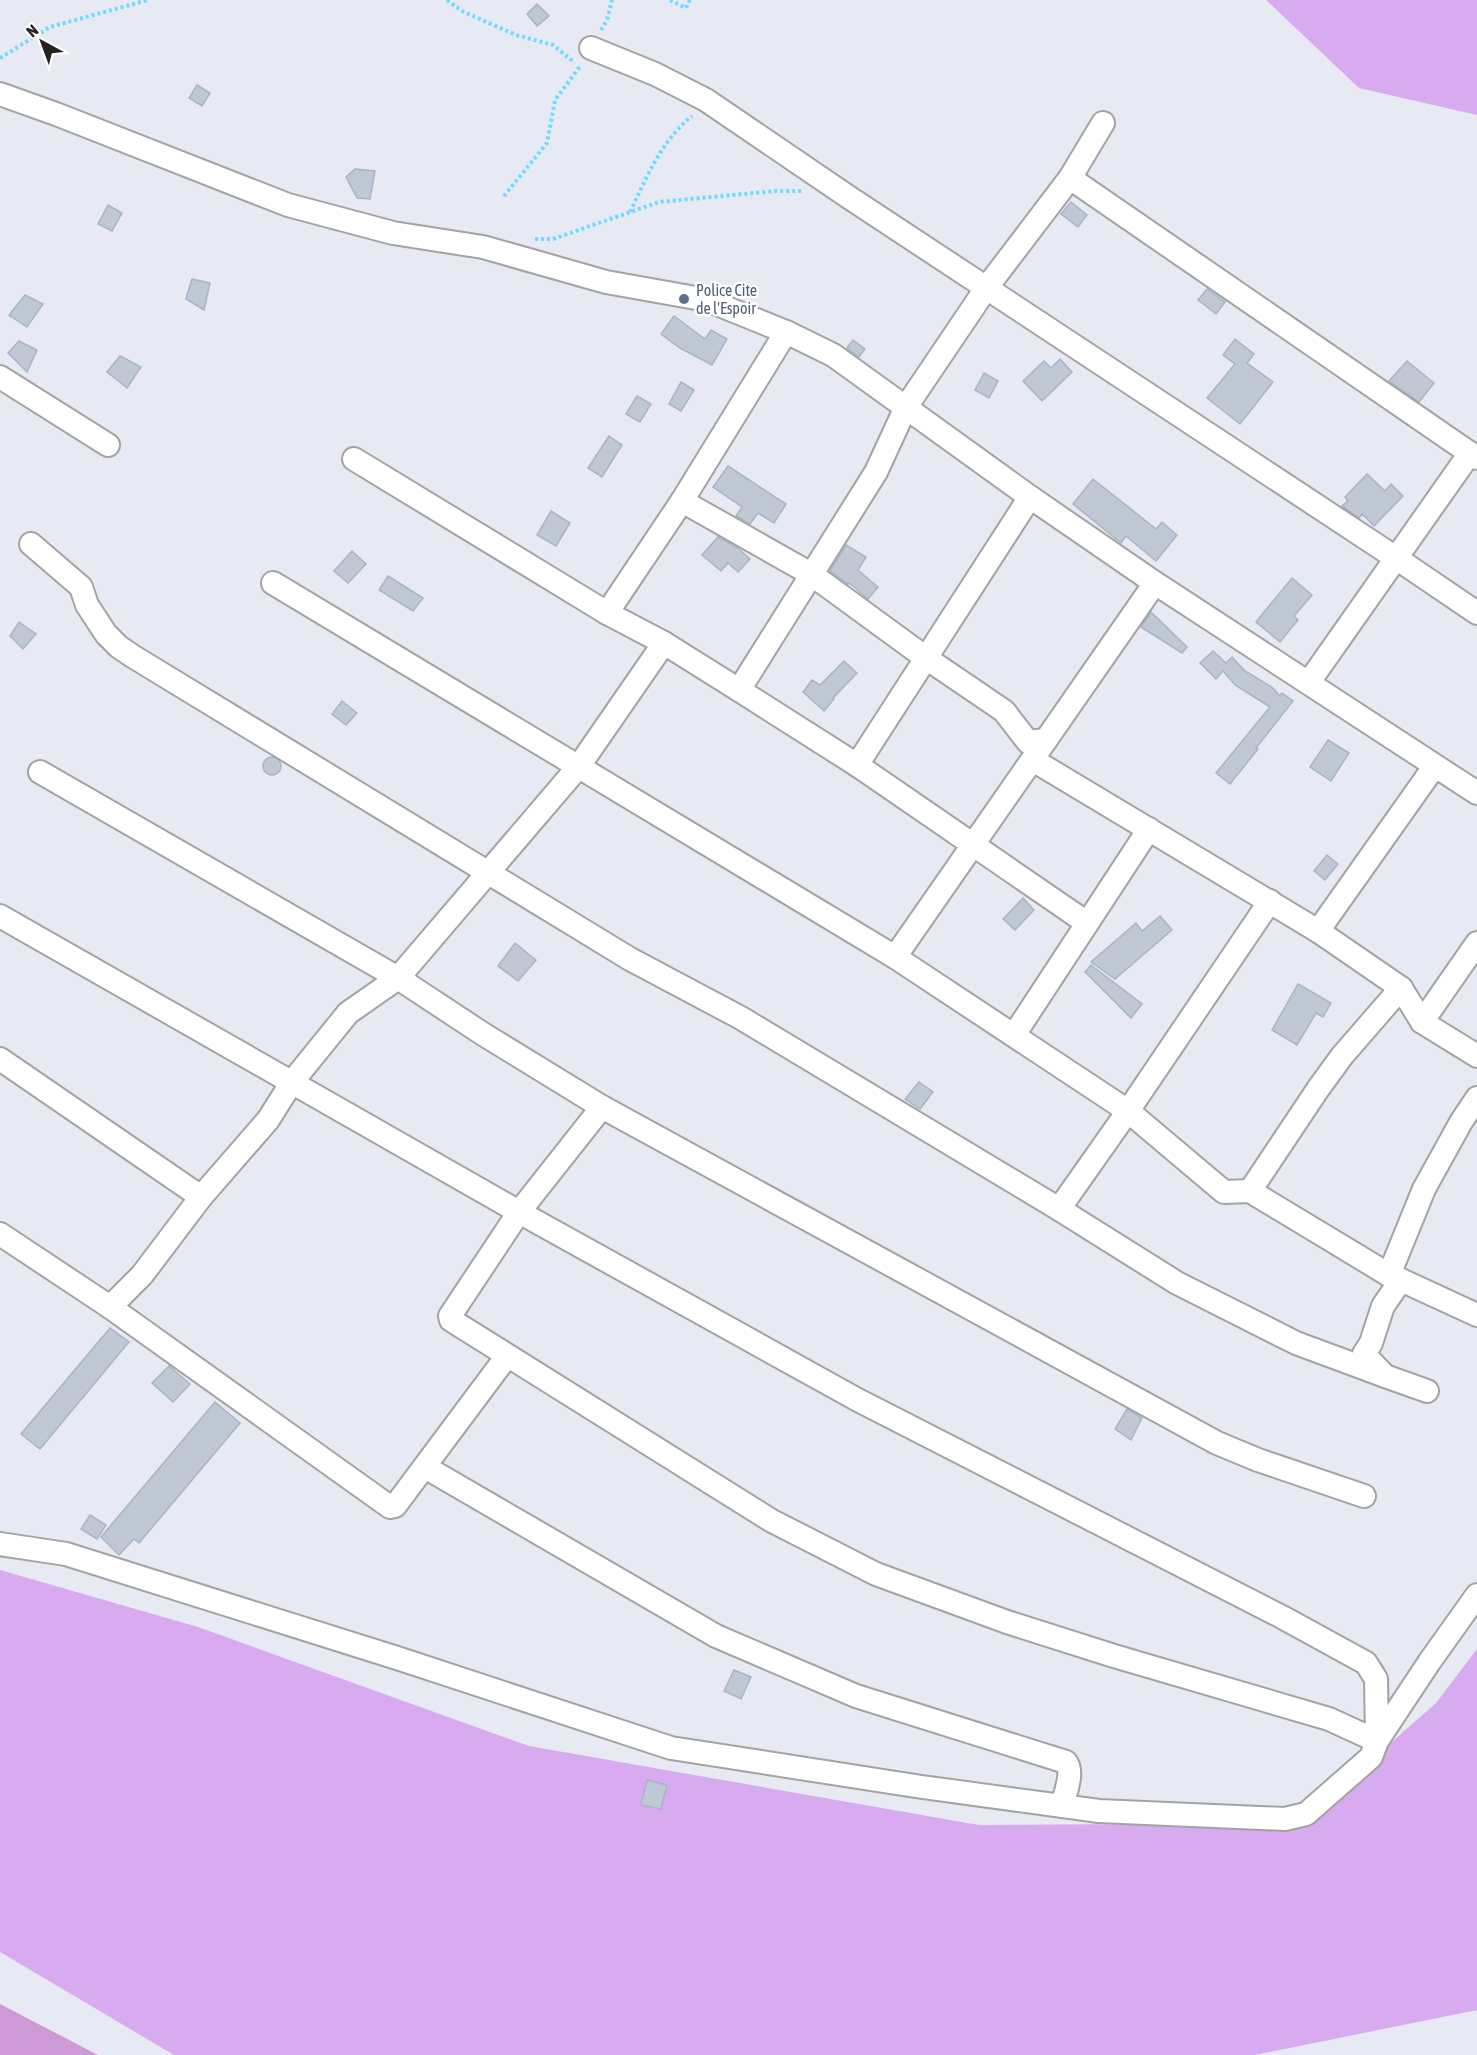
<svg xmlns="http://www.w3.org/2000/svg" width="1477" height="2055" font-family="'Asap Condensed',sans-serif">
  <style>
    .grass { fill: #d8aaf0 }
    .forest { fill: #cd99d6 }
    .building { fill: #c0c8d3; stroke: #a8b5c6; stroke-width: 1.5 }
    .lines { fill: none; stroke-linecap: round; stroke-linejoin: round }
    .minor-casing { stroke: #a3a3a3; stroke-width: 26 }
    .path { stroke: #6ddbff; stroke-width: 4; stroke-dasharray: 3 3; stroke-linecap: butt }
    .minor { stroke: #fff; stroke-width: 22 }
    .service-dot { fill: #5c6f8a; stroke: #fff; stroke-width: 2 }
    .labels { text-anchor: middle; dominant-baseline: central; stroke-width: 5; stroke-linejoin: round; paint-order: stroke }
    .service-label { font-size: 16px; fill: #4e5e75; stroke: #fff; text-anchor: start }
  </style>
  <rect width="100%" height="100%" fill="#e8eaf3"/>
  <g class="grass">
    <polygon points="1266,0 1477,0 1477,115 1359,88"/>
    <polygon points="0,1570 198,1627 529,1746 979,1825 1300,1823 1436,1703 1477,1649 1477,2010 1255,2055 174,2055 0,1952"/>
  </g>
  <polygon class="forest" points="0,2004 98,2055 0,2055"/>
  <g class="building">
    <polygon points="537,4 549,16 537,26 527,14"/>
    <polygon points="197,85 210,93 202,106 189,98"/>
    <polygon points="355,169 375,171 370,199 357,198 346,177"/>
    <polygon points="1071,202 1087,215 1078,227 1061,214"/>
    <polygon points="108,205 122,213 112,231 98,224"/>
    <polygon points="192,279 210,283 204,310 186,299"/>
    <polygon points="1207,289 1225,302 1216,314 1198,300"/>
    <polygon points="25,295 43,304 27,327 9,315"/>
    <polygon points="674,316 705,339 711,330 727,339 712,365 680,348 661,334"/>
    <polygon points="1235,339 1254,354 1247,363 1273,382 1240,424 1207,398 1235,364 1223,355"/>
    <polygon points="853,340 865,349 859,357 847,348"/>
    <polygon points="19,341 37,350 27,372 8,353"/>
    <polygon points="120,356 141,367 127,388 107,372"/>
    <polygon points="1060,359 1072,372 1042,401 1023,381 1044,361 1051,368"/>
    <polygon points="1407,361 1434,383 1419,402 1389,381"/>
    <polygon points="984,373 998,381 989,398 975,390"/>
    <polygon points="681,382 694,390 681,411 669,404"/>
    <polygon points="637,396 651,404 640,422 626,414"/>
    <polygon points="609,436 622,445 602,477 588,468"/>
    <polygon points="728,466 786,504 774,523 758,513 750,524 736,516 742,507 713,487"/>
    <polygon points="1367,474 1385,491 1391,484 1403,496 1374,526 1362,514 1359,518 1342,506 1348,501 1345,497"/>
    <polygon points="1093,479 1156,529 1162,522 1177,535 1156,561 1126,536 1121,543 1073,504"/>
    <polygon points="551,511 570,523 556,546 537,535"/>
    <polygon points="718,537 738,548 750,559 738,572 728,563 721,571 702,555"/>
    <polygon points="846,545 866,557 858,570 878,587 868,599 849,583 848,584 830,571"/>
    <polygon points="352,551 366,564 348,583 334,571"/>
    <polygon points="388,576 423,598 413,611 379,590"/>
    <polygon points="1292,578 1312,595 1294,616 1298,620 1280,642 1256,622"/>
    <polygon points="1151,612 1187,647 1182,653 1141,627"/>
    <polygon points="19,622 36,634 23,649 10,636"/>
    <polygon points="1213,651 1226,663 1232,657 1245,671 1272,687 1280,696 1282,693 1293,701 1256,748 1258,749 1230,784 1216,773 1270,707 1235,685 1223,671 1216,679 1200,663"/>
    <polygon points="844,661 857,673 833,698 834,699 824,711 803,692 812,680 820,685"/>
    <polygon points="342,701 357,713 346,725 332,714"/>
    <polygon points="1328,740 1349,753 1331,781 1310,767"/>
    <circle cx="272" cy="766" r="9"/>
    <polygon points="1327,855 1338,864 1325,880 1314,871"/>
    <polygon points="1023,898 1034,910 1015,930 1003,919"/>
    <polygon points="1160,916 1172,930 1115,979 1091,962 1136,923 1142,931"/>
    <polygon points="515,943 536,960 518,981 498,966"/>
    <polygon points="1091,965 1142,1004 1131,1018 1085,972"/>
    <polygon points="1298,984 1331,1003 1323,1017 1316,1013 1297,1045 1272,1030"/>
    <polygon points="919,1082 933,1092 920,1109 905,1099"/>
    <polygon points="110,1328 129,1342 40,1449 21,1434"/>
    <polygon points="169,1366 190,1384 173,1402 152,1383"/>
    <polygon points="215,1402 240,1423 139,1543 134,1539 119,1555 101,1537"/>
    <polygon points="1127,1409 1142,1418 1131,1440 1115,1429"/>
    <polygon points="90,1515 106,1525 97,1539 81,1529"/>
    <polygon points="734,1670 751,1677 741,1699 724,1691"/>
    <polygon points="647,1780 667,1785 661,1809 641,1805"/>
  </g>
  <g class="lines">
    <g class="minor-casing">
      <g id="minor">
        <polyline points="591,48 655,74 706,100 850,198 1396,558 1477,613"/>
        <polyline points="0,94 56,114 288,205 393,233 483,247 606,282 707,300 786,332 833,355 1030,497 1155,583 1477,793"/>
        <polyline points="1070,178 1477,458"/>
        <polyline points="0,377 108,445"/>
        <polyline points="354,459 607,613 664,643 739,690 857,765 1087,923"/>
        <polyline points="682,501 811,574 926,658 1004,711 1028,742 1046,740"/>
        <polyline points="31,544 81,587 87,605 106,634 119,647 134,657 630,959 741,1018 1059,1209 1177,1283 1296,1343 1385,1376"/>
        <polyline points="273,583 895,957 1128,1111 1224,1192 1250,1191 1389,1275"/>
        <polyline points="607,613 682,501 786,332"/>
        <polyline points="1309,682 1470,453"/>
        <polyline points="739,690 876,472 906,407 987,287 1070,178 1103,123"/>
        <polyline points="1033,760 1318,931 1401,988 1422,1022 1477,1056"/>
        <polyline points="857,765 1030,497"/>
        <polyline points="40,772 398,978 483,1034 602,1107 1217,1443 1258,1460 1364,1496"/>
        <polyline points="0,916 519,1212 856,1399 1282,1617 1366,1663 1376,1679 1377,1741 1329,1719 1114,1656 1007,1622 876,1574 772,1521 451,1320 450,1316 519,1212 602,1107"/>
        <polyline points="1318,931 1434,767"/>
        <polyline points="895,957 1155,583"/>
        <polyline points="1422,1022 1477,943"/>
        <polyline points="1014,1035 1149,829"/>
        <polyline points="0,1059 201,1197"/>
        <polyline points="1250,1191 1318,1089 1342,1056 1401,988"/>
        <polyline points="1059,1209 1128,1111 1270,901"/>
        <polyline points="0,1234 110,1307 390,1507 395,1506 507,1356"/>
        <polyline points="1401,1280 1477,1315"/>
        <polyline points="110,1307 142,1275 201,1197 268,1120 292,1082 348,1013 398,978 579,766 664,643"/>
        <polyline points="1427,1391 1385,1376 1364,1354 1371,1343 1383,1306 1401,1280 1389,1275 1424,1189 1461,1122 1477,1098"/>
        <path d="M425,1467L716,1636L856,1696L1066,1762C1074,1772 1065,1794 1062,1806"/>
        <polyline points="0,1544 66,1554 397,1658 671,1748 922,1787 1099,1811 1285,1819 1306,1814 1371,1757 1377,1741 1430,1661 1477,1595"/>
      </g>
    </g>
    <g class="path">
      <polyline points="447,0 462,11 516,35 553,45 575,63"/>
      <polyline points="670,0 686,8 690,0"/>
      <polyline points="601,30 607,20 612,0"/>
      <polyline points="0,58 50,27 148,0"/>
      <polyline points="504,196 547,143 555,100 581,65"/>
      <path d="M630,212C647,177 661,141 692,116"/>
      <polyline points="535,239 553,239 659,202 775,191 802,191"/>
    </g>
    <use href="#minor" class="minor"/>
  </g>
  <circle class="service-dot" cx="684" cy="299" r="6"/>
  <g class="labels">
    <g class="service-label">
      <text x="696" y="290">Police Cite<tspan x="696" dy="18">de l'Espoir</tspan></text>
    </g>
  </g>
  <g transform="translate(42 42) rotate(319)" stroke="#ffffff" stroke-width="4.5" paint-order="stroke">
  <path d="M0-4.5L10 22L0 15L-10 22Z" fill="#222222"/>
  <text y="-9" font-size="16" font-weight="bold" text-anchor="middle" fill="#222222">N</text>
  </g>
</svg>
